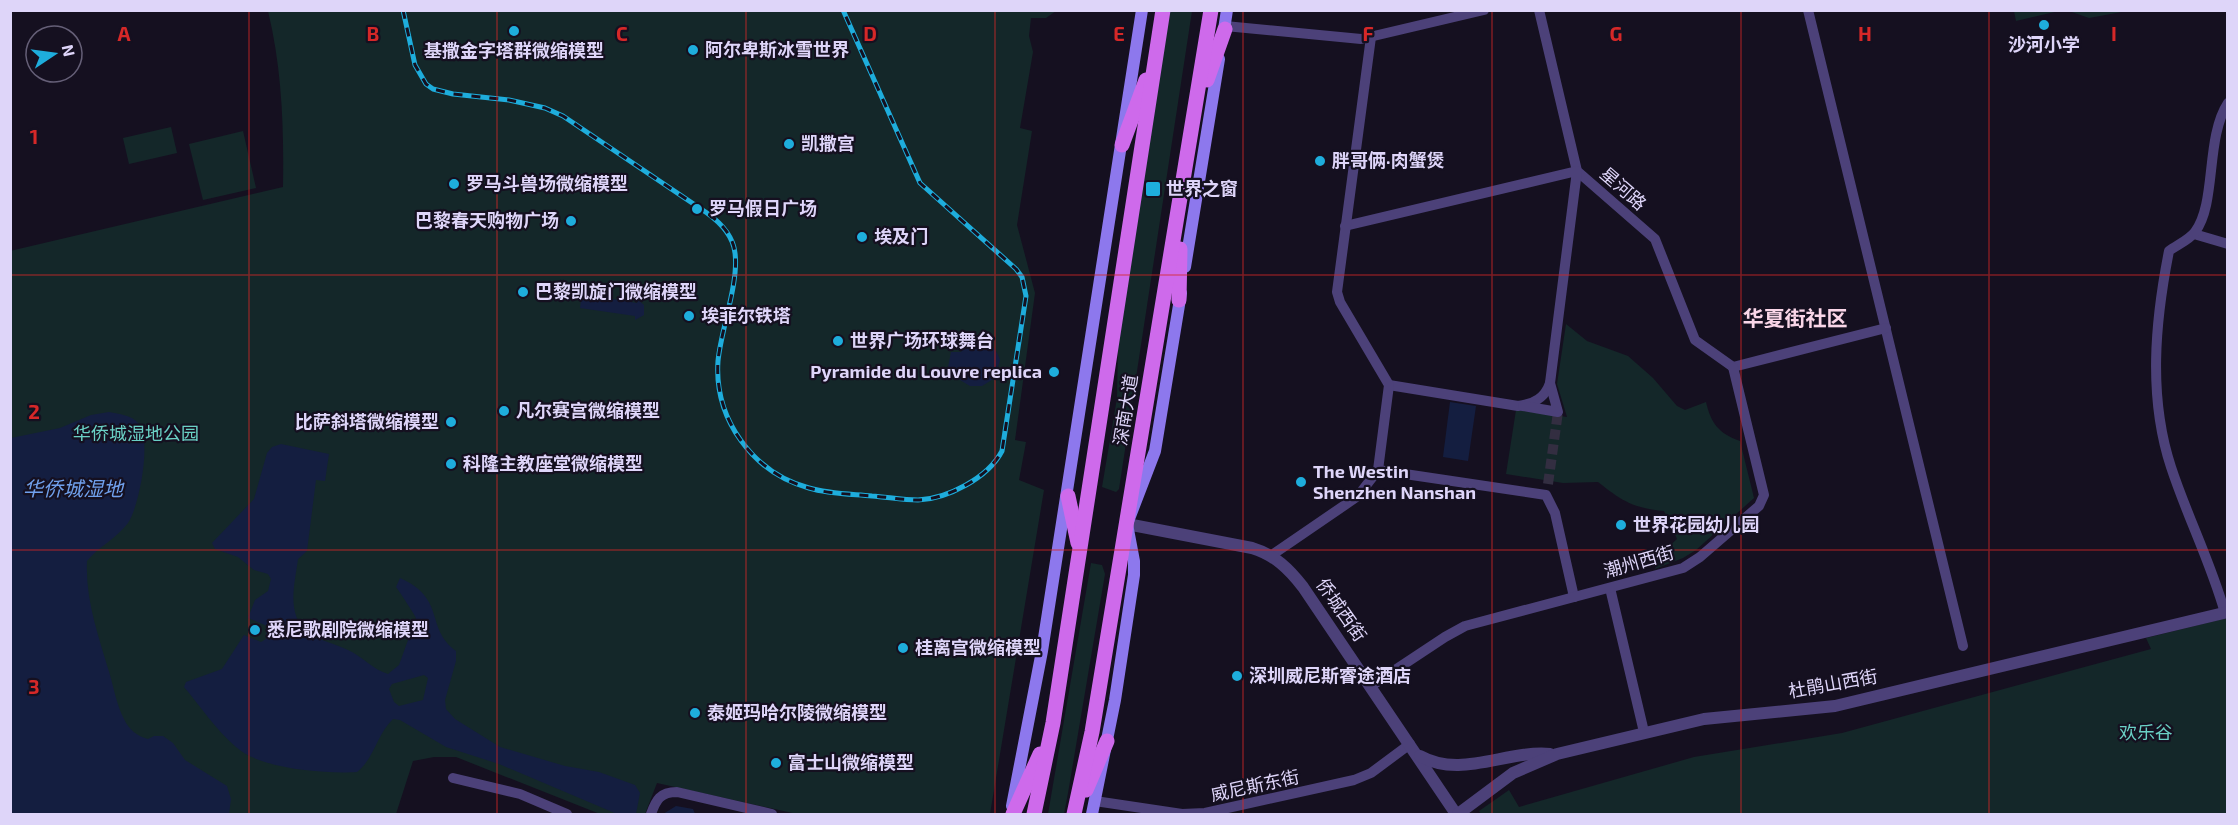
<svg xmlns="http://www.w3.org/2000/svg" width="2238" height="825" viewBox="0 0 2238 825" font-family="'Exo 2','Noto Sans SC',sans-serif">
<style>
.green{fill:#142729}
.water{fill:#141e40;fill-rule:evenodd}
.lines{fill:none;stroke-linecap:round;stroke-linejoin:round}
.minor-tunnel{stroke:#332e41;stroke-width:10;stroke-dasharray:10 5;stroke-linecap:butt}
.minor{stroke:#4c4179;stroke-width:10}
.tertiary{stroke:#4c4179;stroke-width:12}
.secondary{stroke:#8d78ed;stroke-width:12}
.primary{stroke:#ce6aeb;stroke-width:15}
.rail-casing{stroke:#1eaddc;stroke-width:5}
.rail{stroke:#151020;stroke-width:3;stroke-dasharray:9;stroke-linecap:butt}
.grid{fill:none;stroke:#d62828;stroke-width:1.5;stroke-opacity:0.55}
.poi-dot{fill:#1eaddc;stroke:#151020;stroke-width:2}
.labels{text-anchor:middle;stroke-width:4.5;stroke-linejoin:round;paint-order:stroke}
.poi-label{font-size:18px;font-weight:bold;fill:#ded5f9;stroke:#151020;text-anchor:start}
.street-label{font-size:18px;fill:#ded5f9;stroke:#151020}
.park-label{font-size:18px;fill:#6ad0c5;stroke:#151020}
.water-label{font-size:20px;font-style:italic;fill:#70a0ec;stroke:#151020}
.quarter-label{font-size:21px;font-weight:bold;fill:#fad6e8;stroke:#151020}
.grid-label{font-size:20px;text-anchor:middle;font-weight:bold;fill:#d62828;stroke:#151020;stroke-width:4.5;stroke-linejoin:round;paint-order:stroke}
</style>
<rect width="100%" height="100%" fill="#151020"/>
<g class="green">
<path d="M268,11H1056L1046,18H1031L1029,36L1033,52L1020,128L1032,131L1017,225L1035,293L1015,440L1026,442L1019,480L1044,490L990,814H797L657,783L645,814H600L456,757H434L413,761L396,814H11L10,251L283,187C284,127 282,69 268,11Z"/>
<path d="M1168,11H1192L1119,489L1116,492L1102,487L1117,398L1118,346Z"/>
<path d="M2059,11L2016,21L2014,11V10Z"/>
<path d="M2069,11H2127L2089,18Z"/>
<path d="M171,127L177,153L129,164L123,138Z"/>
<path d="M243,131L256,188L203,200L189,144Z"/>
<path d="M1566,324L1587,341L1628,356L1653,378L1677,406L1685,410L1706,402C1711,423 1718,433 1740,441L1754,498L1696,550L1683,558L1655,569L1662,553L1677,539L1664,511C1633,508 1622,501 1598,482L1563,483L1506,474L1516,410L1567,417L1557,384Z"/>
<path d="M1091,563L1102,565L1105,574L1068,793L1064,814H1048Z"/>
<path d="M2227,618V814H1481L1479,811L1509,790L1519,807L1694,757L1842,733L2151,649L2146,638Z"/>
</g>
<g class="water">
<path d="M582,294L637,303L638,300L644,305V315L635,320V316L580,308Z"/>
<path d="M971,340C986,339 996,346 1000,360L995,378L982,386H970L960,380L959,371L948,367L951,352H961L966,342Z"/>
<path d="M1450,402L1476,406L1468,461L1443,457Z"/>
<path d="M109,412C119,414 132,415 139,424C152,440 139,507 128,523C117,538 98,547 87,561C85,600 99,638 110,675C114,689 117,706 124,719C129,730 137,736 148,739L154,736H163L173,743L185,760L227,786L231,799L229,814H11V438L60,428L91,415Z"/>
<path d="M281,444L329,454L325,481L316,480L307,551L298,559C295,583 285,616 309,633C320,641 336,644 348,650C363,657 372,669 388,674L399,665L416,618C415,615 399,591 396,587L400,578C447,599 424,627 456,651V661L445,700L446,709L455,719L500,747L565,766L599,772L635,785L640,793L636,814H617L499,764L446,747L400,720L393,719C377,734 374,759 357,772C325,774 260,769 236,747C216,730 201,707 184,687L186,682L222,669L244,635L261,642L266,639L267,626L248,618L255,600L268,591L271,579L268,574L254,570L238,557L215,549L212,543L254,499L267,453L272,447ZM424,675L428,678L423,700L399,706L394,702L389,689L392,684Z"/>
<path d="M676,806L693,809L695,814H663Z"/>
</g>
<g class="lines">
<path class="minor-tunnel" d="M1548,484L1558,412"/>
<g class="minor">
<path d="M1539,10L1577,171L1655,239L1695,340L1733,367"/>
<path d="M1808,10L1963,646"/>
<path d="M1225,26L1361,39L1484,10"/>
<path d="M1345,226L1577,171L1550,383C1545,398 1534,404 1518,406L1389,385"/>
<path d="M2194,234L2228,244"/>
<path d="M1733,367L1886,328"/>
<path d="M1523,406L1558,412L1550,383"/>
<path d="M1378,470L1546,495L1555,513L1574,597"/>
<path d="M1272,555L1358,496L1378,470L1389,385L1340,302L1337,292L1371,37"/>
<path d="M1610,588L1644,732"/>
<path d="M2225,613C2211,563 2187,516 2171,467C2148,397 2155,322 2169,251C2177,245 2189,240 2195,232C2217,203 2205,138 2228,103"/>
<path d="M1371,686L1445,637L1465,626L1683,568L1700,557L1759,506L1764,495L1733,367"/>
<path d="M453,778L520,794L567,814"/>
<path d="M1095,801L1182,814L1205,813L1354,780L1371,773L1410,744"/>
<path d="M651,814C656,800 660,792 677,792L772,814"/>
</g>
<g class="tertiary">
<path d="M1127,524L1252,548C1275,555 1289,569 1303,587L1456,814"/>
<path d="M1420,756C1461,779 1506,750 1550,754"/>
<path d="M1458,814L1513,773L1557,754L1704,719L1835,706L2228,612"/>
</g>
<g class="secondary">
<path d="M1223,36L1227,10"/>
<path d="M1185,267L1219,59"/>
<path d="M1012,806L1042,651L1142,10"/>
<path d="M1092,814L1115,700L1134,575V561L1127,524L1155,451L1181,293"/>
</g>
<g class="primary">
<path d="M1207,80L1225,29"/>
<path d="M1122,145L1146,80"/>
<path d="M1179,300L1180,249"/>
<path d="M1068,496L1078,543"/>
<path d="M1086,790L1107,741"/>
<path d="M1013,814L1040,754"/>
<path d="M1034,814L1053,723L1163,10"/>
<path d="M1074,814L1092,732L1211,10"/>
</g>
<g class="rail-casing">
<path id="rail" d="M403,10L415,65L426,84L433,89L453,94L509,100L545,108L563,116L707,213C721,223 733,235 735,253C739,283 721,329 718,361C714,419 753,473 809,488C829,494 851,494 872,496C887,497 903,500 918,500C947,499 988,478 1002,451L1026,296L1022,277L1016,269L920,183L843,10"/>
</g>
<use href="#rail" class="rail"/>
</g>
<path class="grid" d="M249,10V814M497,10V814M746,10V814M995,10V814M1243,10V814M1492,10V814M1741,10V814M1989,10V814M10,275H2228M10,550H2228"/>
<g class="poi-dot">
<circle cx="2044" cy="25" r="6"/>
<circle cx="514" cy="31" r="6"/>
<circle cx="693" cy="50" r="6"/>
<circle cx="789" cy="144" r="6"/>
<circle cx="1320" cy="161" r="6"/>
<circle cx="454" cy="184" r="6"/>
<rect x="1145" y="181" width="16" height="16" rx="3"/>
<circle cx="697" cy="209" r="6"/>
<circle cx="571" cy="221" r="6"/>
<circle cx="862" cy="237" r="6"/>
<circle cx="523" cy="292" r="6"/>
<circle cx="689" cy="316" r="6"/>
<circle cx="838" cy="341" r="6"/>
<circle cx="1054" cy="372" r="6"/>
<circle cx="504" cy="411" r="6"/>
<circle cx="451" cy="422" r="6"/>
<circle cx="451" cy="464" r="6"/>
<circle cx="1301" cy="482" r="6"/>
<circle cx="1621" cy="525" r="6"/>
<circle cx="255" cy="630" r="6"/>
<circle cx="903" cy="648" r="6"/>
<circle cx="1237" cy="676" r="6"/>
<circle cx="695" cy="713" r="6"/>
<circle cx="776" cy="763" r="6"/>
</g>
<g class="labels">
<g class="poi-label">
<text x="2044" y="51" text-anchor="middle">沙河小学</text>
<text x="705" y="56">阿尔卑斯冰雪世界</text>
<text x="514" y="57" text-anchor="middle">基撒金字塔群微缩模型</text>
<text x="801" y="150">凯撒宫</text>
<text x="1332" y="167">胖哥俩·肉蟹煲</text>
<text x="466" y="190">罗马斗兽场微缩模型</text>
<text x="1166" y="195">世界之窗</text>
<text x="709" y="215">罗马假日广场</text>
<text x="559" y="227" text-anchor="end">巴黎春天购物广场</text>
<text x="874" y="243">埃及门</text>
<text x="535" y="298">巴黎凯旋门微缩模型</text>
<text x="701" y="322">埃菲尔铁塔</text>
<text x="850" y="347">世界广场环球舞台</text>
<text x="1042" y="378" text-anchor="end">Pyramide du Louvre replica</text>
<text x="516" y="417">凡尔赛宫微缩模型</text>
<text x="439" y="428" text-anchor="end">比萨斜塔微缩模型</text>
<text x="463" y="470">科隆主教座堂微缩模型</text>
<text x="1313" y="478">The Westin<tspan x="1313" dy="21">Shenzhen Nanshan</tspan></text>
<text x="1633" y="531">世界花园幼儿园</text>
<text x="267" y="636">悉尼歌剧院微缩模型</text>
<text x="915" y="654">桂离宫微缩模型</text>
<text x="1249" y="682">深圳威尼斯睿途酒店</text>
<text x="707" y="719">泰姬玛哈尔陵微缩模型</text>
<text x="788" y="769">富士山微缩模型</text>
</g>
<g class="street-label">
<text transform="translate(1623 189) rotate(41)" y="6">星河路</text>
<text transform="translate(1126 410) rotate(-81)" y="6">深南大道</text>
<text transform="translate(1639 562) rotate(-16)" y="6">潮州西街</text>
<text transform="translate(1341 610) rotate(55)" y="6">侨城西街</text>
<text transform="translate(1833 684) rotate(-10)" y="6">杜鹃山西街</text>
<text transform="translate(1255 786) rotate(-12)" y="6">威尼斯东街</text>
</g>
<g class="park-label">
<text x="136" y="440">华侨城湿地公园</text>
<text x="2146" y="739">欢乐谷</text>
</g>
<g class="water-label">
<text x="73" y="496">华侨城湿地</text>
</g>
<g class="quarter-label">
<text x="1795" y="326">华夏街社区</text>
</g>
</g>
<g class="grid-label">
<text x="124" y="41">A</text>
<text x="373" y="41">B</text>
<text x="622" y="41">C</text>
<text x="870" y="41">D</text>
<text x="1119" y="41">E</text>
<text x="1368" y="41">F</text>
<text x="1616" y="41">G</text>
<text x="1865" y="41">H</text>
<text x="2114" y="41">I</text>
<text x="34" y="144">1</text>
<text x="34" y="419">2</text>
<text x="34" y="694">3</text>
</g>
<rect width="2238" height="825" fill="none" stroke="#ded5f9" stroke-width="24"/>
<g transform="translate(54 54) rotate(77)"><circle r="28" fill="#151020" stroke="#655f77" stroke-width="1.5"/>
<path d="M0-4.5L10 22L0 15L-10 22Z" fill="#1eaddc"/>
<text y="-9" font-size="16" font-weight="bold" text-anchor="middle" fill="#ded5f9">N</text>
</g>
</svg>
